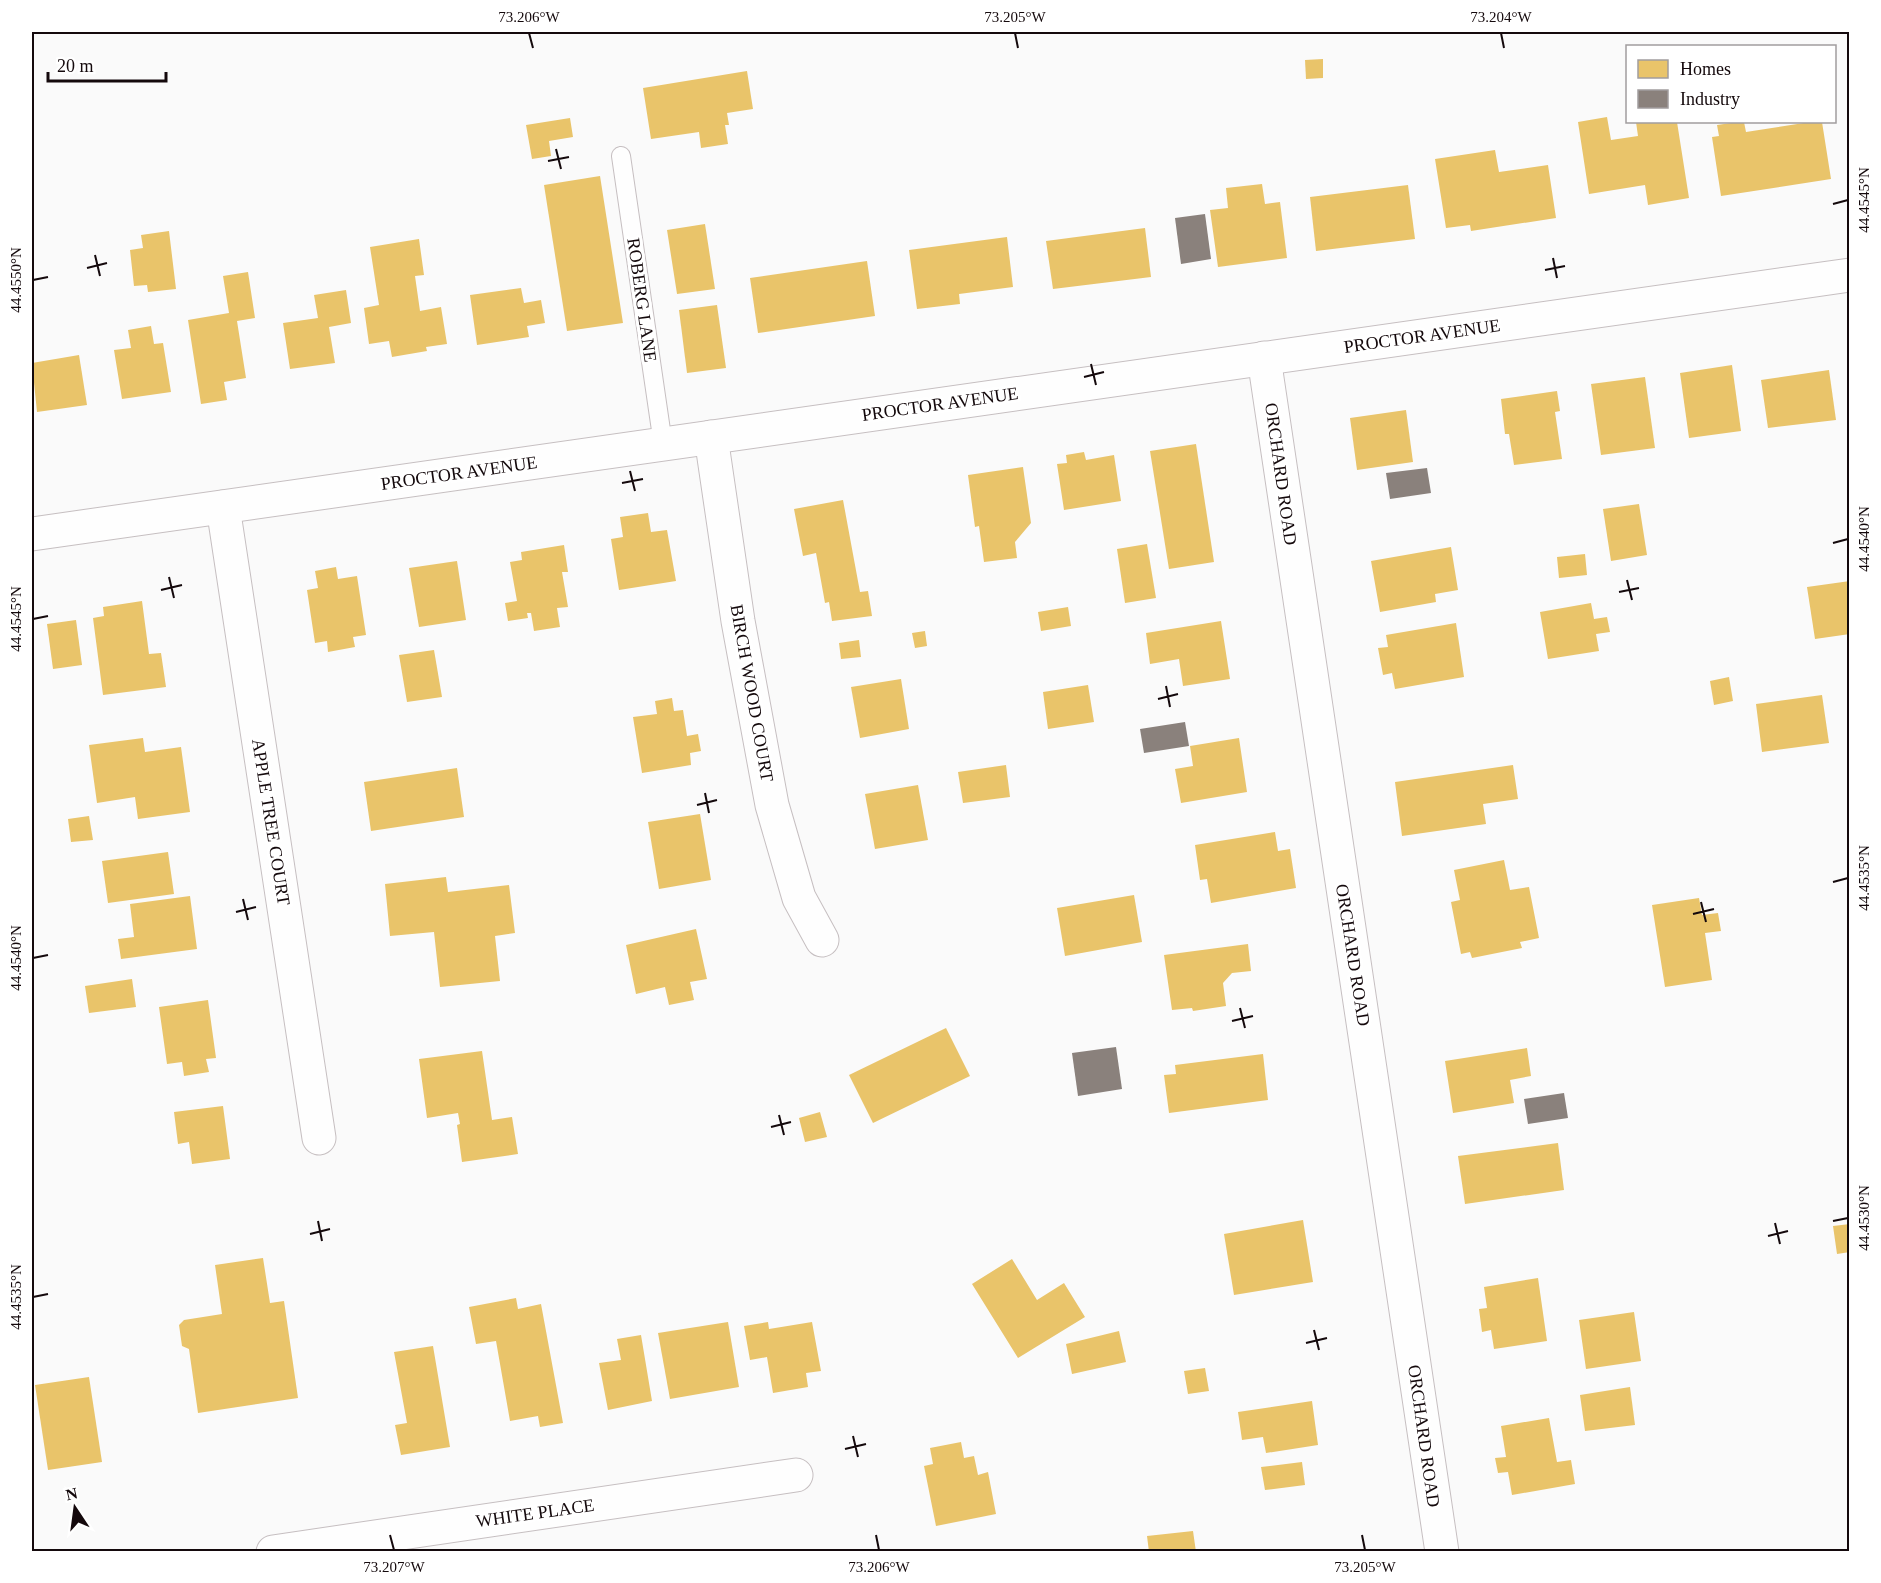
<svg xmlns="http://www.w3.org/2000/svg" width="1881" height="1583" viewBox="0 0 1881 1583" font-family="'Times New Roman',serif">
<style>
.homes{fill:#e9c46a}
.industry{fill:#8a817c}
.lines{fill:none;stroke-linecap:round;stroke-linejoin:round}
.service-casing{stroke:#c6bfc1;stroke-width:20}
.minor-casing{stroke:#c6bfc1;stroke-width:35}
.service{stroke:#fefefe;stroke-width:18}
.minor{stroke:#fefefe;stroke-width:33}
.ticks{fill:none;stroke:#14090c;stroke-width:2}
.labels{text-anchor:middle;stroke-width:6;stroke-linejoin:round;paint-order:stroke}
.street-label{font-size:18px;fill:#14090c;stroke:#fff}
.neatline{fill:none;stroke:#14090c;stroke-width:2}
.ticks-label{font-size:15px;text-anchor:middle;fill:#14090c}
</style>
<rect width="100%" height="100%" fill="#fafafa"/>
<g class="homes">
<path d="M1323,59V78L1306,79L1305,60Z"/>
<path d="M747,71L753,109L727,113L729,125H725L728,144L701,148L699,132L651,139L643,88Z"/>
<path d="M1607,117L1611,140L1638,136L1636,122H1677L1689,198L1648,205L1645,185L1589,194L1578,122Z"/>
<path d="M570,118L573,137L549,141L551,156L532,159L526,125Z"/>
<path d="M1738,122H1744L1746,132L1810,122H1822L1831,179L1721,196L1712,137L1719,136L1717,125Z"/>
<path d="M1495,150L1499,172L1548,165L1556,218L1471,231L1470,225L1446,228L1435,159Z"/>
<path d="M600,176L623,323L567,331L544,185Z"/>
<path d="M1262,184L1265,204L1280,202L1287,258L1218,267L1210,210L1228,208L1226,188Z"/>
<path d="M1408,185L1415,239L1316,251L1310,197Z"/>
<path d="M705,224L715,289L677,294L667,230Z"/>
<path d="M1145,228L1151,277L1053,289L1046,241Z"/>
<path d="M169,231L176,289L148,292L147,285L134,286L130,250L143,248L141,235Z"/>
<path d="M1007,237L1013,287L959,294L960,304L917,309L909,250Z"/>
<path d="M419,239L424,275L415,276L420,311L441,307L447,344L426,347L427,351L392,357L389,341L369,344L364,308L379,305L370,247Z"/>
<path d="M867,261L875,316L758,333L750,278Z"/>
<path d="M248,272L255,318L237,321L246,378L224,382L227,400L201,404L188,320L229,313L223,276Z"/>
<path d="M521,288L524,303L541,300L545,323L527,326L529,337L477,345L470,295Z"/>
<path d="M346,290L351,323L329,327L335,363L290,369L283,323L318,318L314,295Z"/>
<path d="M717,305L726,368L687,373L679,310Z"/>
<path d="M151,326L154,344L163,343L171,392L122,399L114,350L131,348L128,330Z"/>
<path d="M79,355L87,405L37,412L32,363Z"/>
<path d="M1732,365L1741,431L1689,438L1680,373Z"/>
<path d="M1829,370L1836,420L1768,428L1761,380Z"/>
<path d="M1645,377L1655,448L1601,455L1591,384Z"/>
<path d="M1557,391L1560,411L1555,412L1562,459L1514,465L1509,434H1505L1501,399Z"/>
<path d="M1406,410L1413,462L1357,470L1350,418Z"/>
<path d="M1196,444L1214,562L1169,569L1150,451Z"/>
<path d="M1084,452L1086,460L1114,455L1121,501L1064,510L1057,464L1067,463L1066,455Z"/>
<path d="M1023,467L1031,523L1015,542L1017,558L984,562L979,526L975,527L968,475Z"/>
<path d="M843,500L860,592L868,591L872,616L832,621L829,602L825,603L816,553L803,556L794,509Z"/>
<path d="M1639,504L1647,555L1611,561L1603,509Z"/>
<path d="M648,513L651,532L667,530L676,581L619,590L611,539L623,537L620,517Z"/>
<path d="M1147,544L1156,598L1125,603L1117,549Z"/>
<path d="M564,545L568,572H562L568,607L557,608L560,627L534,631L531,613H527L528,618L508,621L505,603L517,601L510,562L522,560L521,552Z"/>
<path d="M1451,547L1458,590L1435,594L1436,602L1380,612L1371,561Z"/>
<path d="M1585,554L1587,575L1559,578L1557,557Z"/>
<path d="M457,561L466,620L419,627L409,568Z"/>
<path d="M336,567L338,579L357,576L366,635L353,637L355,647L328,652L327,641L315,643L307,590L318,588L315,571Z"/>
<path d="M1850,581V634L1815,639L1807,587Z"/>
<path d="M142,601L149,654L161,653L166,687L103,695L93,618L104,616L103,607Z"/>
<path d="M1591,603L1594,619L1607,617L1610,632L1596,634L1599,651L1548,659L1540,612Z"/>
<path d="M1068,607L1071,626L1041,631L1038,612Z"/>
<path d="M76,620L82,665L53,669L47,624Z"/>
<path d="M1221,621L1230,679L1183,686L1179,659L1150,664L1146,633Z"/>
<path d="M1456,623L1464,677L1395,689L1392,673L1383,675L1378,648L1388,647L1386,635Z"/>
<path d="M925,631L927,646L915,648L912,633Z"/>
<path d="M859,640L861,657L841,659L839,643Z"/>
<path d="M434,650L442,697L407,702L399,655Z"/>
<path d="M1729,677L1733,701L1714,705L1710,681Z"/>
<path d="M901,679L909,729L860,738L851,687Z"/>
<path d="M1088,685L1094,722L1048,729L1043,692Z"/>
<path d="M1822,695L1829,743L1762,752L1756,704Z"/>
<path d="M672,698L674,711L683,710L687,736L698,734L701,751L690,753L691,765L642,773L633,717L657,714L655,701Z"/>
<path d="M143,738L145,752L181,747L190,812L138,819L135,797L97,803L89,745Z"/>
<path d="M1239,738L1247,792L1181,803L1175,769L1193,766L1190,746Z"/>
<path d="M1006,765L1010,797L963,803L958,772Z"/>
<path d="M1513,765L1518,799L1483,804L1486,824L1402,836L1395,782Z"/>
<path d="M457,768L464,817L371,831L364,782Z"/>
<path d="M918,785L928,840L875,849L865,794Z"/>
<path d="M700,814L711,880L659,889L648,822Z"/>
<path d="M89,816L93,840L71,842L68,819Z"/>
<path d="M1275,832L1278,851L1290,849L1296,888L1211,903L1207,879L1200,880L1195,845Z"/>
<path d="M168,852L174,894L108,903L102,861Z"/>
<path d="M1504,860L1510,890L1529,887L1539,938L1520,942L1522,948L1472,958L1470,952L1461,954L1451,902L1460,900L1454,870Z"/>
<path d="M446,877L448,892L509,885L515,933L495,936L500,981L440,987L434,932L390,936L385,884Z"/>
<path d="M1134,895L1142,942L1065,956L1057,908Z"/>
<path d="M190,896L197,949L121,959L118,939L134,937L130,904Z"/>
<path d="M1699,898L1702,915L1718,913L1721,931L1705,933L1712,980L1665,987L1652,905Z"/>
<path d="M696,929L707,979L690,982L694,1000L669,1005L665,987L636,994L626,945Z"/>
<path d="M1248,944L1251,971L1232,973L1223,983L1226,1006L1193,1011L1192,1008L1172,1010L1164,955Z"/>
<path d="M132,979L136,1007L89,1013L85,986Z"/>
<path d="M208,1000L216,1058L206,1059L209,1072L184,1076L182,1062L167,1064L159,1007Z"/>
<path d="M946,1028L970,1076L873,1123L849,1075Z"/>
<path d="M1527,1048L1531,1076L1510,1080L1514,1103L1453,1113L1445,1061Z"/>
<path d="M482,1051L492,1120L512,1117L518,1154L462,1162L457,1125L460,1124L458,1113L427,1118L419,1059Z"/>
<path d="M1263,1054L1268,1100L1169,1113L1164,1075L1176,1074L1175,1065Z"/>
<path d="M223,1106L230,1159L192,1164L189,1142L178,1144L174,1112Z"/>
<path d="M820,1112L827,1137L805,1142L799,1118Z"/>
<path d="M1558,1143L1564,1190L1465,1204L1458,1156Z"/>
<path d="M1303,1220L1313,1282L1234,1295L1224,1234Z"/>
<path d="M1850,1224V1252L1837,1254L1833,1226Z"/>
<path d="M263,1258L270,1303L284,1301L298,1398L198,1413L189,1349L182,1346L179,1325L184,1320L222,1314L215,1265Z"/>
<path d="M1012,1259L1037,1300L1064,1283L1085,1317L1018,1358L972,1284Z"/>
<path d="M1538,1278L1547,1341L1494,1349L1491,1330L1482,1332L1479,1309L1487,1308L1484,1287Z"/>
<path d="M516,1298L518,1309L541,1304L563,1423L540,1427L538,1416L510,1421L496,1341L476,1344L469,1307Z"/>
<path d="M1634,1312L1641,1361L1586,1369L1579,1320Z"/>
<path d="M728,1322L739,1387L670,1399L658,1333Z"/>
<path d="M768,1322L769,1329L812,1322L821,1371L806,1373L808,1387L773,1393L767,1357L750,1360L744,1326Z"/>
<path d="M1119,1331L1126,1362L1072,1374L1066,1344Z"/>
<path d="M641,1335L652,1401L608,1410L599,1363L621,1360L617,1339Z"/>
<path d="M433,1346L450,1447L401,1455L395,1425L407,1423L394,1352Z"/>
<path d="M1205,1368L1209,1391L1188,1394L1184,1371Z"/>
<path d="M89,1377L102,1462L48,1470L35,1385Z"/>
<path d="M1630,1387L1635,1425L1585,1431L1580,1395Z"/>
<path d="M1312,1401L1318,1445L1266,1453L1263,1437L1242,1440L1238,1412Z"/>
<path d="M1549,1418L1557,1462L1571,1460L1575,1484L1512,1495L1508,1472L1498,1473L1495,1458L1506,1457L1501,1426Z"/>
<path d="M961,1442L964,1458L974,1456L978,1475L988,1472L996,1514L936,1526L924,1466L933,1464L930,1448Z"/>
<path d="M1302,1462L1305,1485L1265,1490L1261,1467Z"/>
<path d="M1193,1531L1196,1552H1149L1147,1536Z"/>
</g>
<g class="industry">
<path d="M1205,214L1211,259L1181,264L1175,218Z"/>
<path d="M1427,468L1431,493L1390,499L1386,473Z"/>
<path d="M1185,722L1189,746L1144,753L1140,729Z"/>
<path d="M1116,1047L1122,1089L1078,1096L1072,1053Z"/>
<path d="M1564,1093L1568,1118L1528,1124L1524,1099Z"/>
</g>
<g class="lines">
<g class="service-casing">
<path id="service" d="M621,156L663,444"/>
</g>
<g class="minor-casing">
<g id="minor">
<path d="M1264,358L1442,1552"/>
<path d="M711,437L738,621L772,805L799,898L822,940"/>
<path d="M223,507L319,1138"/>
<path d="M32,534L1850,275"/>
<path d="M273,1552L796,1475"/>
</g>
</g>
<use href="#service" class="service"/>
<use href="#minor" class="minor"/>
</g>
<path class="ticks" d="M529,33L533,48M1015,33L1018,48M1501,33L1504,48M556,149L561,169M548,161L569,157M1833,204L1848,200M95,255L100,276M1553,258L1557,278M87,268L107,263M1545,270L1565,266M33,280L48,277M1091,364L1096,385M1084,377L1104,372M630,471L635,491M622,483L643,479M1833,543L1848,539M169,577L174,598M1627,580L1632,600M161,590L182,585M1619,592L1639,588M33,619L48,616M1166,686L1170,707M1158,699L1178,694M705,793L709,813M697,805L717,800M1833,882L1848,878M243,899L248,920M1701,902L1706,922M236,912L256,907M1693,914L1714,909M33,958L48,955M1240,1008L1245,1028M1232,1021L1253,1016M779,1115L784,1135M771,1127L791,1122M318,1221L322,1241M1833,1221L1848,1218M1775,1223L1780,1244M310,1234L330,1229M1768,1236L1788,1231M33,1297L48,1294M1314,1330L1319,1350M1306,1343L1327,1338M853,1436L858,1457M845,1449L866,1444M390,1535L394,1550M876,1535L879,1550M1362,1535L1365,1550"/>
<g class="labels">
<g class="street-label">
<text transform="translate(642 300) rotate(82)" y="6">ROBERG LANE</text>
<text transform="translate(1422 336) rotate(-8)" y="6">PROCTOR AVENUE</text>
<text transform="translate(940 404) rotate(-8)" y="6">PROCTOR AVENUE</text>
<text transform="translate(459 473) rotate(-8)" y="6">PROCTOR AVENUE</text>
<text transform="translate(1281 474) rotate(82)" y="6">ORCHARD ROAD</text>
<text transform="translate(752 693) rotate(80)" y="6">BIRCH WOOD COURT</text>
<text transform="translate(271 822) rotate(81)" y="6">APPLE TREE COURT</text>
<text transform="translate(1353 955) rotate(81)" y="6">ORCHARD ROAD</text>
<text transform="translate(1424 1436) rotate(82)" y="6">ORCHARD ROAD</text>
<text transform="translate(535 1513) rotate(-8)" y="6">WHITE PLACE</text>
</g>
</g>
<rect width="1881" height="1583" fill="none" stroke="#ffffff" stroke-width="66"/>
<rect x="1626" y="45" width="210" height="78" fill="#ffffff" stroke="#a19d9e" stroke-width="1.5"/>
<rect x="1638" y="60" width="30" height="18" fill="#e9c46a" stroke="#a19d9e" stroke-width="1.5"/>
<text x="1680" y="75" font-size="18" fill="#14090c">Homes</text>
<rect x="1638" y="90" width="30" height="18" fill="#8a817c" stroke="#a19d9e" stroke-width="1.5"/>
<text x="1680" y="105" font-size="18" fill="#14090c">Industry</text>
<g transform="translate(75 1508) rotate(347)" stroke="#ffffff" stroke-width="4.5" paint-order="stroke">
<path d="M0-4.5L10 22L0 15L-10 22Z" fill="#14090c"/>
<text y="-9" font-size="16" font-weight="bold" text-anchor="middle" fill="#14090c">N</text>
</g>
<path d="M48 72v9h118v-9" fill="none" stroke="#14090c" stroke-width="3"/>
<text x="57" y="72" font-size="18" fill="#14090c" stroke="#ffffff" stroke-width="4.5" paint-order="stroke">20 m</text>
<rect x="33" y="33" width="1815" height="1517" class="neatline"/>
<g class="ticks-label">
<text x="529" y="22">73.206°W</text>
<text x="1015" y="22">73.205°W</text>
<text x="1501" y="22">73.204°W</text>
<text transform="translate(1864 200) rotate(-90)" y="5">44.4545°N</text>
<text transform="translate(16 280) rotate(-90)" y="5">44.4550°N</text>
<text transform="translate(1864 539) rotate(-90)" y="5">44.4540°N</text>
<text transform="translate(16 619) rotate(-90)" y="5">44.4545°N</text>
<text transform="translate(1864 878) rotate(-90)" y="5">44.4535°N</text>
<text transform="translate(16 958) rotate(-90)" y="5">44.4540°N</text>
<text transform="translate(1864 1218) rotate(-90)" y="5">44.4530°N</text>
<text transform="translate(16 1297) rotate(-90)" y="5">44.4535°N</text>
<text x="394" y="1572">73.207°W</text>
<text x="879" y="1572">73.206°W</text>
<text x="1365" y="1572">73.205°W</text>
</g>
</svg>
